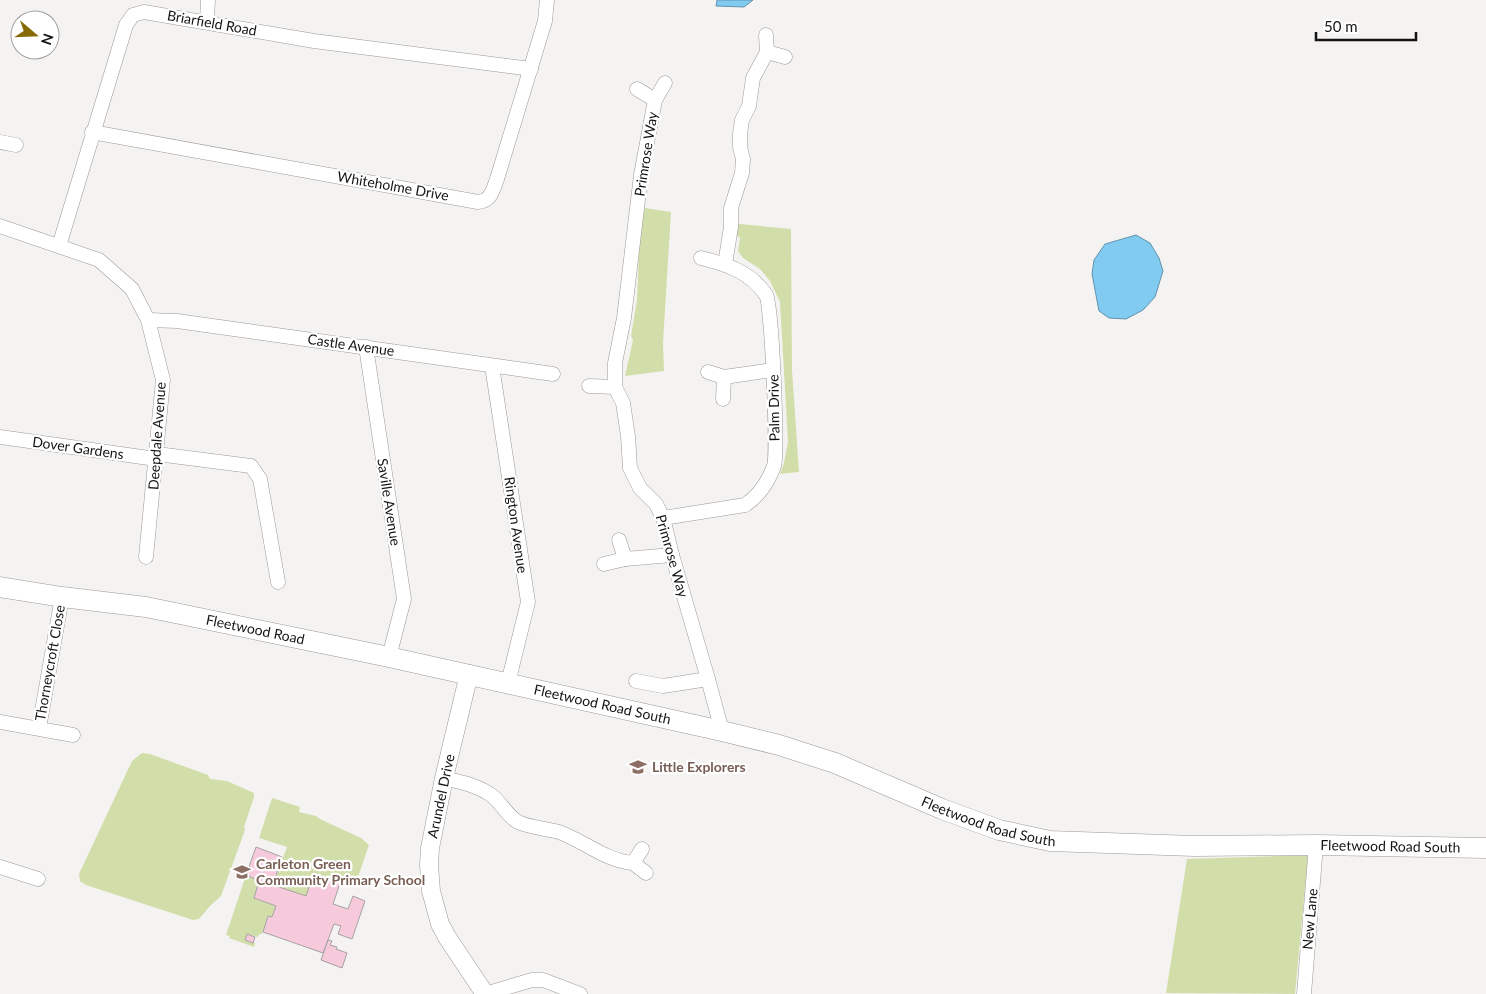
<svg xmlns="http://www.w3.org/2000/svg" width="1486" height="994" viewBox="0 0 1486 994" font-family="Lato,sans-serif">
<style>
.green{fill:#d2deaa}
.water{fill:#81caf0;stroke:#6193ae}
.building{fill:#f6cadb;stroke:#a5a2a3}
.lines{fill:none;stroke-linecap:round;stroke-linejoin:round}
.minor-casing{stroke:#9a9996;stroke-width:15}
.tertiary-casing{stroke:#9a9996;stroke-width:19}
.secondary-casing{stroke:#9a9996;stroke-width:21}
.minor{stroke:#fff;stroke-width:14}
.tertiary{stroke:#fff;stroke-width:18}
.secondary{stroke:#fff;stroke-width:20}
.labels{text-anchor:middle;stroke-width:4.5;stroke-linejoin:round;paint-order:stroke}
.street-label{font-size:14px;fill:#151414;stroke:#fff}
.education-label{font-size:14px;font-weight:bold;fill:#785e54;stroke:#fff;text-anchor:start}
</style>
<rect width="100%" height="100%" fill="#f5f3f1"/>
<g class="green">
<path d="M645,208L671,212L663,343L664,371L625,376L633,340L631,336L637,300L640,226Z"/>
<path d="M740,224L791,229L792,370L799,472L780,474L784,463L788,442L780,302L770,281L760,269L743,258L738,251L740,238L736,235L737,226Z"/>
<path d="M142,753L150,754L208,775L210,779L227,781L254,793V797L244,827L245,830L221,896L210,906L199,919L193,920L86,885L80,881L79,874L132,761Z"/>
<path d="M272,798L300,807L299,812L316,816L320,819L361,838L369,845L356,883L350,881L348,885L314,874L306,896L273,885L287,847L259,838Z"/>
<path d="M1308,855L1295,994L1166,993L1187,859Z"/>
<path d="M246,875L259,881L254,898L276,906L272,917H268L262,934H259L258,937L247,934L245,940L255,943L254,947L229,938L230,936L226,935Z"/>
</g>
<g class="water">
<path d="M717,0H753L744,7L716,6Z"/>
<path d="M1136,235L1150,243L1159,258L1163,271L1155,297L1143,310L1126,319L1109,318L1099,311L1092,274L1094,260L1105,244Z"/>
</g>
<g class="building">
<path d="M256,847L282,857L273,885L306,896L314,873L340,883L333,904L348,909L353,896L365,901L352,939L338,934L341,926L334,924L323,953L263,932L268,916L272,917L276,906L254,898L259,881L246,875Z"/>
<path d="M247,934L255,937L253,943L245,940Z"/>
<path d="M328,940L332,941L330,945L337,947L336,949L347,953L342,968L321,960Z"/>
</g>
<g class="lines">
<g class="minor-casing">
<g id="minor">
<path d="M207,21L208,0"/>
<path d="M766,35L767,52"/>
<path d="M637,89L655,100L641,175L624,318L615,363V387L623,403L628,436L630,468L640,488L656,504L663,518L672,555L708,679L722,731"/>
<path d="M655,100L665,83"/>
<path d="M92,132L478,202C491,201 493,190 497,179L545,21L547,0"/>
<path d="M0,142L16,145"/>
<path d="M0,226L99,260L132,289L148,320L163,380L146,557"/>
<path d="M59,246L126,25L133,15L144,12L314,41L531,69"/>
<path d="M725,264L731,227V208L742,173L743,159L740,147V134L742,120L749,106L753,78L767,52L785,57"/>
<path d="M148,320L177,321L553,374"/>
<path d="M366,347L404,599L389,657"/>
<path d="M492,366L528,602L508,683"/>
<path d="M708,372L724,377L773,370"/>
<path d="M589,386L615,387"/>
<path d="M723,399L724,377"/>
<path d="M0,437L156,459"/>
<path d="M157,454L251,466L260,479L278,582"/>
<path d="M663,518L745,505C759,496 768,482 774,466C778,452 772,304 766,295C751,272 726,264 701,258"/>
<path d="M619,540L625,559"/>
<path d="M604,564L625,559L672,555"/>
<path d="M636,681L663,686L708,679"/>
<path d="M0,722L73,735"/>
<path d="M39,728L62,597"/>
<path d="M444,778C460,782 477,785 491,795C501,802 507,816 518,822C531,828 545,828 559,832C584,841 606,861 633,863L642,849"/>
<path d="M633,863L646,873"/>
<path d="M0,867L38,879"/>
<path d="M485,994L532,980H543L580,994"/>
<path d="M1304,994L1316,845"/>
</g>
</g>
<g class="tertiary-casing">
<path id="tertiary" d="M469,674L444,778L430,848L429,865L431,891L440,924L447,937L485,994"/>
</g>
<g class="secondary-casing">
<g id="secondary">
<path id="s1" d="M0,587L62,597L146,607L389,657L722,731L779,745L835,763L942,809L999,830L1050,841L1194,846L1316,845L1486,848"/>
</g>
</g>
<use href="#minor" class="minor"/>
<use href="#tertiary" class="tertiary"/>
<use href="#secondary" class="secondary"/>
</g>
<defs>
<g id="school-bare" transform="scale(1.35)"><path d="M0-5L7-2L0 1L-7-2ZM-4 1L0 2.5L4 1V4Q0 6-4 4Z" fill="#8d6e63" stroke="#fff" stroke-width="2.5" paint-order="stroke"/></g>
</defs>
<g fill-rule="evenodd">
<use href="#school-bare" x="638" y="767"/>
<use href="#school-bare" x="242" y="872"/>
</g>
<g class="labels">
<g class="street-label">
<text transform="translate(212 23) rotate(10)" y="5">Briarfield Road</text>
<text transform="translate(646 154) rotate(-81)" y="5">Primrose Way</text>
<text transform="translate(393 186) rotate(10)" y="5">Whiteholme Drive</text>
<text transform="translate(351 345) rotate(8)" y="5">Castle Avenue</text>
<text transform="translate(774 408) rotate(-91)" y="5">Palm Drive</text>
<text transform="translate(157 436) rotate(-86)" y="5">Deepdale Avenue</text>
<text transform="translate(78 448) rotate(8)" y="5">Dover Gardens</text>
<text transform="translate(389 502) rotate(81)" y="5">Saville Avenue</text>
<text transform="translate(516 525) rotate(82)" y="5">Rington Avenue</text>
<text transform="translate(672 556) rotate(74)" y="5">Primrose Way</text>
<text dy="5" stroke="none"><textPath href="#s1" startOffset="259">Fleetwood Road</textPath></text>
<text transform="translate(50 663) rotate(-80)" y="5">Thorneycroft Close</text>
<text dy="5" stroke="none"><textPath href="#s1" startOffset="614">Fleetwood Road South</textPath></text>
<text transform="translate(441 796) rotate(-78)" y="5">Arundel Drive</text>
<text dy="5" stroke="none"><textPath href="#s1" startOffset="1019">Fleetwood Road South</textPath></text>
<text dy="5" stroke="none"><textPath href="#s1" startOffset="1424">Fleetwood Road South</textPath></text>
<text transform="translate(1310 919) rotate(-85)" y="5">New Lane</text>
</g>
<g class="education-label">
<text x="652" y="772">Little Explorers</text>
<text x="256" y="869">Carleton Green<tspan x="256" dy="16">Community Primary School</tspan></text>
</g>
</g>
<g transform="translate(35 35) rotate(109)"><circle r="24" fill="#ffffff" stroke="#a1a1a1"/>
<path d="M0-4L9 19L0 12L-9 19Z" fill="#876905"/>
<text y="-8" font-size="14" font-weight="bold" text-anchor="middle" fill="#151414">N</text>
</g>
<path d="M1316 32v8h100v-8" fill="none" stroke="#151414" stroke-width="2.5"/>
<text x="1324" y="32" font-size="15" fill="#151414" stroke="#ffffff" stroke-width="4" paint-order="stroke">50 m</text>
</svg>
